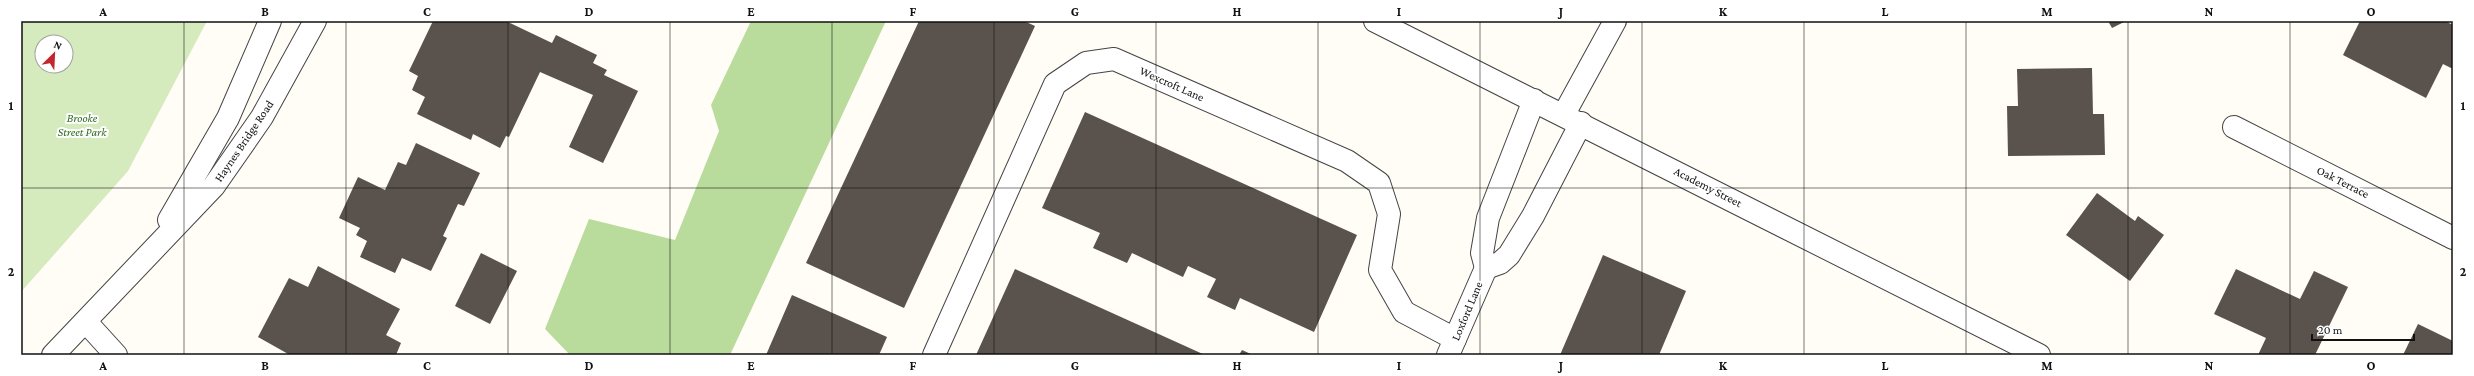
<svg xmlns="http://www.w3.org/2000/svg" width="2474" height="376" viewBox="0 0 2474 376" font-family="'Crimson Pro',serif">
<style>
.green{fill:#d5ebbd;fill-rule:evenodd}
.forest{fill:#b9dc9c}
.building{fill:#5a524d}
.lines{fill:none;stroke-linecap:round;stroke-linejoin:round}
.minor-casing{stroke:#444;stroke-width:24}
.minor{stroke:#fff;stroke-width:22}
.grid{fill:none;stroke:#111;stroke-width:1;stroke-opacity:0.55}
.labels{text-anchor:middle;stroke-width:4;stroke-linejoin:round;paint-order:stroke}
.street-label{font-size:12px;fill:#111;stroke:#fff}
.park-label{font-size:12px;font-style:italic;fill:#2f6b1f;stroke:#fff}
.neatline{fill:none;stroke:#111;stroke-width:1.5}
.grid-label{font-size:13px;text-anchor:middle;font-weight:bold;fill:#111}
</style>
<rect width="100%" height="100%" fill="#fffdf5"/>
<path class="green" d="M21,21H207L128,171L21,292ZM42,42H66V66H42Z"/>
<path class="forest" d="M751,21H886L730,355H570L545,329L589,219L675,240L719,131L711,105Z"/>
<g class="building">
<path d="M433,21H506L552,43L556,35L597,55L593,63L607,70L604,75L638,91L603,163L569,147L593,95L540,72L509,137L506,136L500,148L473,134L471,140L417,114L425,97L412,90L418,76L409,71Z"/>
<path d="M919,21H1024L1035,26L904,308L806,263Z"/>
<path d="M2108,21H2126L2112,28Z"/>
<path d="M2360,21H2445L2453,25V69L2443,64L2426,98L2343,55Z"/>
<path d="M2092,68L2093,114H2104L2105,155L2008,156L2007,106H2018L2017,69Z"/>
<path d="M1085,112L1357,235L1314,332L1240,298L1235,310L1207,297L1216,279L1188,266L1183,277L1132,253L1127,263L1093,248L1100,233L1042,208Z"/>
<path d="M416,143L480,173L464,206L458,204L443,236L447,238L431,271L402,258L395,273L360,257L367,241L356,235L360,228L339,218L358,177L385,190L398,162L406,165Z"/>
<path d="M2097,193L2135,221L2138,216L2164,235L2130,281L2066,235Z"/>
<path d="M481,253L517,271L490,324L455,306Z"/>
<path d="M1603,255L1686,291L1659,355H1560Z"/>
<path d="M318,266L400,309L386,335L401,343L396,355H290L258,337L289,278L308,287Z"/>
<path d="M1015,269L1205,355H976Z"/>
<path d="M2236,269L2300,299L2314,271L2348,287L2315,355H2258L2266,338L2214,314Z"/>
<path d="M792,295L887,337L879,355H766Z"/>
<path d="M2418,324L2453,341V355H2403Z"/>
<path d="M1242,350L1253,355H1239Z"/>
</g>
<g class="lines">
<g class="minor-casing">
<g id="minor">
<path d="M1375,21L2039,355"/>
<path d="M1564,114L1615,21"/>
<path d="M2234,127L2453,238"/>
<path d="M169,220L228,118L270,21"/>
<path d="M1486,268L1482,253L1488,218L1534,100"/>
<path d="M1486,268L1500,263L1509,255L1533,216L1581,123"/>
<path d="M86,322L116,355"/>
<path d="M53,355L214,186L262,117L315,21"/>
<path d="M934,355L1055,84L1086,63L1114,59L1347,161L1379,183L1389,214L1380,270L1404,312L1455,339"/>
<path d="M1448,355L1486,268"/>
</g>
</g>
<use href="#minor" class="minor"/>
</g>
<path class="grid" d="M184,21V355M346,21V355M508,21V355M670,21V355M832,21V355M994,21V355M1156,21V355M1318,21V355M1480,21V355M1642,21V355M1804,21V355M1966,21V355M2128,21V355M2290,21V355M21,188H2453"/>
<g class="labels">
<g class="street-label">
<text transform="translate(1172 84) rotate(24)" y="4">Wexcroft Lane</text>
<text transform="translate(244 141) rotate(-56)" y="4">Haynes Bridge Road</text>
<text transform="translate(2343 182) rotate(27)" y="4">Oak Terrace</text>
<text transform="translate(1708 187) rotate(27)" y="4">Academy Street</text>
<text transform="translate(1467 311) rotate(-67)" y="4">Loxford Lane</text>
</g>
<g class="park-label">
<text x="82" y="122">Brooke<tspan x="82" dy="14">Street Park</tspan></text>
</g>
</g>
<rect width="2474" height="376" fill="none" stroke="#ffffff" stroke-width="44"/>
<g transform="translate(54 54) rotate(24)"><circle r="19" fill="#ffffff" stroke="#a0a0a0"/>
<path d="M0-3L7 15L0 10L-7 15Z" fill="#c4262e"/>
<text y="-6" font-size="11" font-weight="bold" text-anchor="middle" fill="#111111">N</text>
</g>
<path d="M2312 334v6h102v-6" fill="none" stroke="#111111" stroke-width="2"/>
<text x="2318" y="334" font-size="12" fill="#111111" stroke="#ffffff" stroke-width="3" paint-order="stroke">20 m</text>
<rect x="22" y="22" width="2430" height="332" class="neatline"/>
<g class="grid-label">
<text x="103" y="16">A</text>
<text x="265" y="16">B</text>
<text x="427" y="16">C</text>
<text x="589" y="16">D</text>
<text x="751" y="16">E</text>
<text x="913" y="16">F</text>
<text x="1075" y="16">G</text>
<text x="1237" y="16">H</text>
<text x="1399" y="16">I</text>
<text x="1561" y="16">J</text>
<text x="1723" y="16">K</text>
<text x="1885" y="16">L</text>
<text x="2047" y="16">M</text>
<text x="2209" y="16">N</text>
<text x="2371" y="16">O</text>
<text x="11" y="110">1</text>
<text x="2463" y="110">1</text>
<text x="11" y="276">2</text>
<text x="2463" y="276">2</text>
<text x="103" y="370">A</text>
<text x="265" y="370">B</text>
<text x="427" y="370">C</text>
<text x="589" y="370">D</text>
<text x="751" y="370">E</text>
<text x="913" y="370">F</text>
<text x="1075" y="370">G</text>
<text x="1237" y="370">H</text>
<text x="1399" y="370">I</text>
<text x="1561" y="370">J</text>
<text x="1723" y="370">K</text>
<text x="1885" y="370">L</text>
<text x="2047" y="370">M</text>
<text x="2209" y="370">N</text>
<text x="2371" y="370">O</text>
</g>
</svg>
